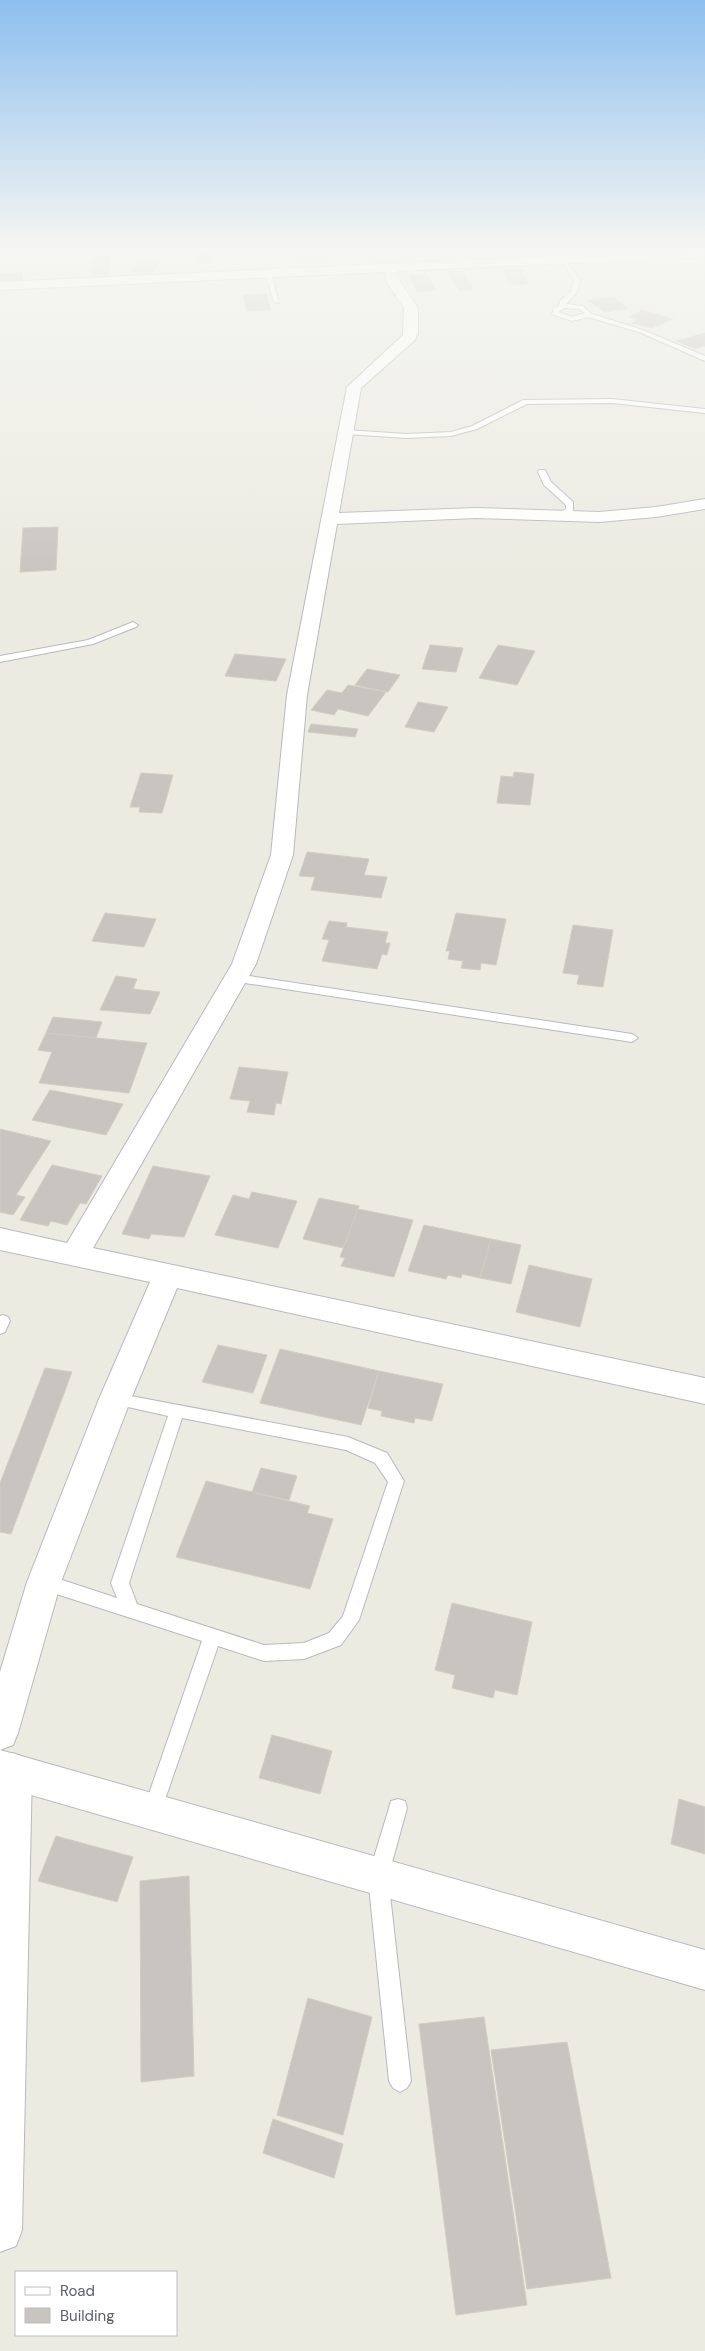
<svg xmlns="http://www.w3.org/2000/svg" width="705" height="2351" viewBox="0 0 705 2351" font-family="'DM Sans',sans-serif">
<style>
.building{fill:#c8c5c0;stroke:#d1cdc1}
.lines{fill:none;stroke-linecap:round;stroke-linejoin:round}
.service-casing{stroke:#b7b9be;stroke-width:2}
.minor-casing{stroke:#b7b9be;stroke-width:2}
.tertiary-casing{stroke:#b7b9be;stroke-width:2}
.service{fill:#fff;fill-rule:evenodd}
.minor{fill:#fff;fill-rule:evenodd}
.tertiary{fill:#fff;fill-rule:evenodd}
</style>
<rect width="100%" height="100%" fill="#ecebe2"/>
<g class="building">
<path d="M300,247H324L325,257H301Z"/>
<path d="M415,247H437L438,252H416Z"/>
<path d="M456,247H477L478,252H457Z"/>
<path d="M502,247H533V251L502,250Z"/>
<path d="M202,249H217L213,261L197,263Z"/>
<path d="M110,256L109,274L91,275L92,257Z"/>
<path d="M139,260L159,261L151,274L131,273Z"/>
<path d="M521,269L528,284L510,285L504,270Z"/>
<path d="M462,271L473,290L459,291L448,272Z"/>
<path d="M23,273L22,281L0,282V274Z"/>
<path d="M426,274L436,290L418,292L408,275Z"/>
<path d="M266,294L271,310L247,311L243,295Z"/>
<path d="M613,297L628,309L604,312L588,300Z"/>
<path d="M642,310L673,319L652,328L632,323L638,319L630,317Z"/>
<path d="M705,333V346L695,349L676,341Z"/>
<path d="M58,527L56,570L20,572L23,528Z"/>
<path d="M430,645L463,648L456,672L422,669Z"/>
<path d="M498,645L535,651L517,685L479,678Z"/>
<path d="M235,654L286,659L276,681L225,676Z"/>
<path d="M367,669L400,675L388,692L355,685Z"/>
<path d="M348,685L386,692L368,716L338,709L334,715L311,710L327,690L342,693Z"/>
<path d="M418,702L448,707L434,732L405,727Z"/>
<path d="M311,724L358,729L355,737L308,732Z"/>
<path d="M514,772L534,774L530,805L497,803L501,776L513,777Z"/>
<path d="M141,773L173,775L162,813L139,812L140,807H130Z"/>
<path d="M307,852L369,859L364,875L387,877L381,898L311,890L315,877L299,876Z"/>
<path d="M105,913L156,919L144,947L92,941Z"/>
<path d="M456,913L506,919L496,965L481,963L480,970L461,968L463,961L448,959L450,951H446Z"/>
<path d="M329,921L347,923L346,927L388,932L385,943H390L387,955L382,954L377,969L322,961L329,940L322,939Z"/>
<path d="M573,925L613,930L603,987L577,984L579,975L563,973Z"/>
<path d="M116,976L137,979L133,989L160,992L150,1014L100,1010Z"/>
<path d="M53,1017L102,1022L96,1038L46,1033Z"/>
<path d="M46,1033L147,1043L129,1093L39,1083L52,1052L38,1050Z"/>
<path d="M239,1067L288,1072L281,1104L276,1103L274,1115L247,1112L250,1101L230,1099Z"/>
<path d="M50,1090L123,1104L106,1135L32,1120Z"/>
<path d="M0,1129L51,1141L16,1195L25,1197L13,1215L0,1212Z"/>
<path d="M52,1165L102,1176L86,1204L80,1203L67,1225L51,1221L48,1226L20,1220Z"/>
<path d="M153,1166L210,1176L184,1237L151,1234L149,1239L122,1234Z"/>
<path d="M252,1192L297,1201L278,1248L215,1235L233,1195L249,1199Z"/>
<path d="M319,1198L359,1206L343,1248L303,1239Z"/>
<path d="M358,1209L413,1220L394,1277L341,1266L345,1258L340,1257Z"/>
<path d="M424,1225L491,1239L480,1278L462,1274L461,1278L448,1275L446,1279L408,1271Z"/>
<path d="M491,1239L521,1245L511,1284L480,1278Z"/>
<path d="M529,1265L592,1279L580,1327L516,1312Z"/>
<path d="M218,1345L267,1355L253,1393L202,1382Z"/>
<path d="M280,1349L379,1371L361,1425L260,1403Z"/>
<path d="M45,1368L72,1372L11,1534L0,1532V1483Z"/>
<path d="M379,1371L443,1384L432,1421L415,1418L414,1423L381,1416L382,1411L368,1408Z"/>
<path d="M261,1468L297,1476L289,1500L252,1492Z"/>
<path d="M206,1481L310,1506L307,1513L333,1519L310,1589L176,1557Z"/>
<path d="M452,1603L532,1622L517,1695L495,1690L493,1698L452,1688L455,1675L435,1670Z"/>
<path d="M272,1735L332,1751L320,1794L259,1778Z"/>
<path d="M679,1799L705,1807V1854L671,1844Z"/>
<path d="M56,1836L133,1857L117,1902L38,1881Z"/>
<path d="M189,1876L194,2076L141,2082L140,1881Z"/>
<path d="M308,1998L372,2017L343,2135L277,2115Z"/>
<path d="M484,2017L527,2305L456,2315L419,2024Z"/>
<path d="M567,2042L611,2278L527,2289L491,2050Z"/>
<path d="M273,2119L343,2144L334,2178L263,2153Z"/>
</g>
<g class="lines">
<g class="service-casing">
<g id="service">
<path d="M563,257L580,280L577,292L566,304L583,306L592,314L643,330L705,356V361L639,332L588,317L572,321L552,314L554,308L559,305L560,301L571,291L574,280L560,259ZM564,308L579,309L585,313L572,317L558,312Z"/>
<path d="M268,271L271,273L279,303L274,302L265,273Z"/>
<path d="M612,399L705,409V413L612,403L527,404L477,429L451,436L406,438L346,434L342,432L346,430L406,434L451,432L472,426L523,400Z"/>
<path d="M539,470H545L551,482L573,502V512L563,518H557V514L566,509V505L544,485L538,472Z"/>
<path d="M133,622L138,625L136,627L93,644L0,662V656L88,640Z"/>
<path d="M236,974L632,1034L638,1038L632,1042L232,981L230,978L232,975Z"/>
<path d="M3,1315L8,1317L10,1321L5,1332L0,1334V1316Z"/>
<path d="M115,1393L348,1437L387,1453L404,1481L359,1620L341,1645L304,1659L264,1661L218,1646L161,1811L159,1818L152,1820L145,1818L143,1811L202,1641L44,1590L38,1587L35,1582L38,1577L44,1574L117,1598L111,1583L168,1416L110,1403L107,1399L110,1395ZM182,1418L346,1450L375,1463L388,1482L343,1616L329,1633L304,1643L264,1645L137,1604L129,1583Z"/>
<path d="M398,1799L405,1801L407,1808L388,1877L411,2081L407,2088L400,2092L393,2088L389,2081L368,1877L389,1808L391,1801Z"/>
</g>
</g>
<g class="minor-casing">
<g id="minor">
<path d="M705,249V257L397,271L401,283L418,308V333L415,340L361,388L339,513L476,508L599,512L656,507L705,499V509L656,517L599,522L476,518L337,524L307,695L293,855L256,964L93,1248L705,1378V1404L177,1288L131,1399L61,1582L18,1733L13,1745L0,1750V1672L27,1582L99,1399L150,1282L0,1250V1228L67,1243L232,964L271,855L287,695L347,387L403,335L404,308L387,283L385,272L0,290V282Z"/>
<path d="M13,1753L26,1758L32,1771L22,2230L16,2246L0,2252V1758Z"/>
</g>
</g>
<g class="tertiary-casing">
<path id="tertiary" d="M0,1750L705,1950V1990L0,1786Z"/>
</g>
<use href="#service" class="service"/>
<use href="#minor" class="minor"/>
<use href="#tertiary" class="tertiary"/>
</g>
<linearGradient id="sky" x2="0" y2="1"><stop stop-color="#8dbfef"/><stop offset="0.43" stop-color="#f6f6f2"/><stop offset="1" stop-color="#f6f6f2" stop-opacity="0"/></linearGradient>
<rect width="705" height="576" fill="url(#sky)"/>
<rect x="15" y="2271" width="162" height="65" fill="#ffffff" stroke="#bdbec0"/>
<rect x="25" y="2287" width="25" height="8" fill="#ffffff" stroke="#bdbec0"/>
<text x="60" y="2296" font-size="15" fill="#5a5d62">Road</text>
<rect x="25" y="2308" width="25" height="15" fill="#c8c5c0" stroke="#bdbec0"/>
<text x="60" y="2321" font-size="15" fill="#5a5d62">Building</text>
</svg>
